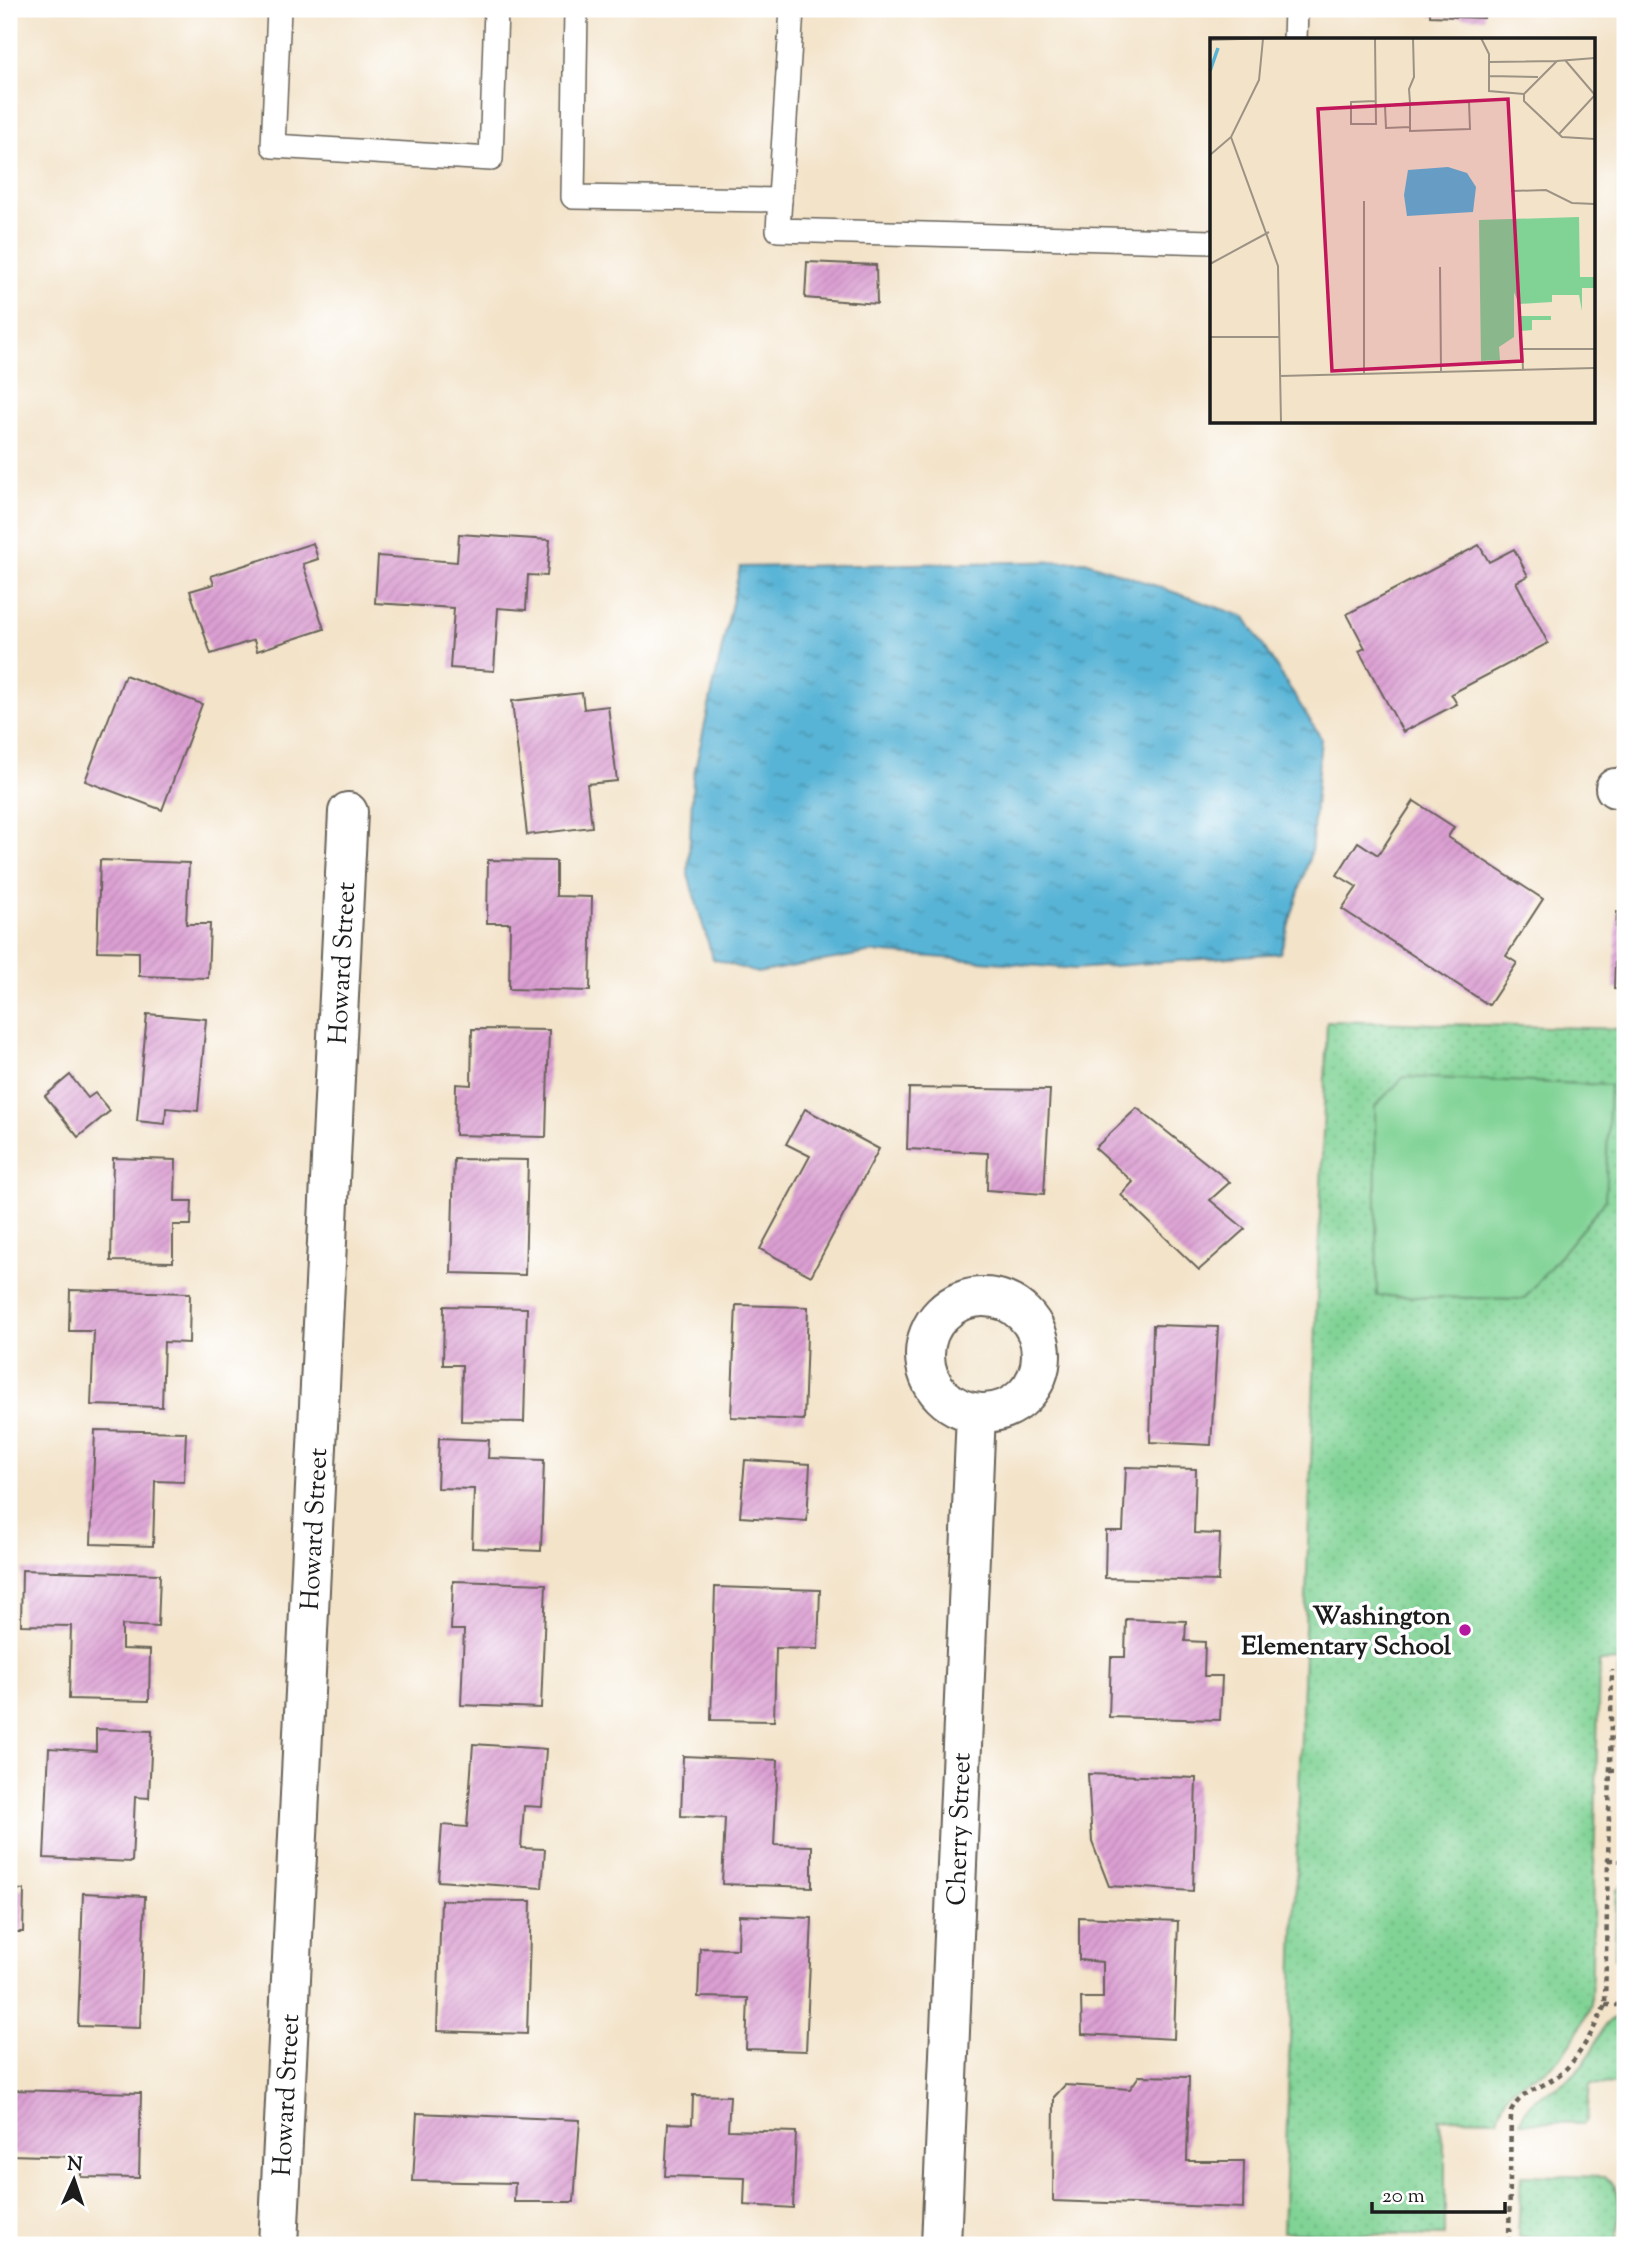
<svg xmlns="http://www.w3.org/2000/svg" width="1634" height="2254" viewBox="0 0 1634 2254" font-family="'Sorts Mill Goudy',serif">
<style>
.grass{fill:url(#grass-dots);stroke:#4e7858;stroke-width:2}
.pitch{fill:#80d395;stroke:#4e7858;stroke-width:2}
.water{fill:url(#water-ripples);stroke:#3a6879;stroke-width:2}
.building{fill:url(#building-hatch)}
.lines{fill:none;stroke-linecap:round;stroke-linejoin:round}
.service-casing{stroke:#676259;stroke-width:26}
.minor-casing{stroke:#676259;stroke-width:42}
.path{stroke:#676259;stroke-width:4.5;stroke-dasharray:5 5;stroke-linecap:butt}
.service{stroke:#fff;stroke-width:23}
.minor{stroke:#fff;stroke-width:38}
.poi-dot{fill:#b5179e;stroke:#fff;stroke-width:2.5}
.labels{text-anchor:middle;stroke-width:7;stroke-linejoin:round;paint-order:stroke}
.street-label{font-size:26px;fill:#1c1c1c;stroke:#fff}
.poi-label{font-size:26px;font-weight:bold;fill:#1c1c1c;stroke:#fff;text-anchor:end}
.inset-river{fill:none;stroke:#58b4d6;stroke-width:3.5}
.inset-road{fill:none;stroke:#9d9384;stroke-width:2}
.view{fill:#c2185b;fill-opacity:0.15;stroke:#c2185b;stroke-width:3.5}
.inset-edge{fill:none;stroke:#1c1c1c;stroke-width:3.5}
</style>
<defs>
<pattern id="grass-dots" width="8" height="8" patternUnits="userSpaceOnUse" patternTransform="scale(1.75)"><rect width="8" height="8" fill="#80d395"/><path d="M2 2h.1M6 6h.1" fill="none" stroke="#6eb580" stroke-width="1.8" stroke-linecap="round"/></pattern>
<pattern id="water-ripples" width="26" height="14" patternUnits="userSpaceOnUse" patternTransform="scale(1.75)"><rect width="26" height="14" fill="#58b4d6"/><path d="M2 4q2-2 4 0t4 0M15 11q2-2 4 0t4 0" fill="none" stroke="#4892ad"/></pattern>
<pattern id="building-hatch" width="6" height="6" patternUnits="userSpaceOnUse" patternTransform="scale(1.75)"><rect width="6" height="6" fill="#db9fd2"/><path d="M-1 1l2-2M0 6l6-6M5 7l2-2" fill="none" stroke="#bb88b4"/></pattern>
</defs>
<rect width="100%" height="100%" fill="#fff"/>
<filter id="ink" filterUnits="userSpaceOnUse"><feTurbulence type="fractalNoise" baseFrequency=".0143" numOctaves="2"/><feDisplacementMap in="SourceGraphic" scale="14" xChannelSelector="R" yChannelSelector="G"/><feConvolveMatrix kernelMatrix="1 2 1 2 8 2 1 2 1" color-interpolation-filters="sRGB"/></filter>
<filter id="wash" filterUnits="userSpaceOnUse"><feTurbulence type="fractalNoise" baseFrequency=".00686" numOctaves="4" result="noise"/><feDisplacementMap in="SourceGraphic" scale="28" xChannelSelector="R" yChannelSelector="G"/><feGaussianBlur stdDeviation="1.57" result="paint"/><feColorMatrix in="noise" values="0 0 0 0 0 0 0 0 0 0 0 0 0 0 0 0 0 1.4 0 .05"/><feComposite in="paint" operator="in"/></filter>
<g filter="url(#wash)">
<rect width="100%" height="100%" fill="#f3e3c9"/>
<g class="grass">
<path d="M1327,1021L1625,1029V1749L1619,1742V1661L1599,1662L1591,2005C1582,2027 1571,2048 1553,2064C1525,2087 1507,2077 1498,2119L1439,2118L1445,2157V2236L1283,2232Z"/>
<path d="M1625,1882V1991L1619,1983L1618,1959L1615,1958L1617,1890Z"/>
<path d="M1625,2015V2085L1590,2084L1587,2119L1584,2123L1520,2122C1530,2092 1547,2097 1568,2079C1577,2071 1588,2059 1593,2049C1603,2028 1601,2023 1625,2015Z"/>
<path d="M1521,2175L1604,2177C1627,2188 1617,2220 1616,2241L1518,2237Z"/>
</g>
<path class="pitch" d="M1404,1077L1610,1085L1605,1201L1524,1299L1377,1296L1375,1106Z"/>
<path class="water" d="M1085,561L1245,617L1321,738L1311,852L1280,953L1075,969L873,952L757,973L713,959L688,875L693,778L740,567Z"/>
<g id="blocks">
<g class="building">
<path d="M1430,9H1485L1484,18L1430,16Z"/>
<path d="M807,262L876,265L877,304L805,298Z"/>
<path d="M459,534L550,540L547,576L528,575L526,610L498,608L494,671L450,668L454,608L375,603L378,556L457,562Z"/>
<path d="M313,543L318,559L303,564L324,629L257,651L254,640L211,654L190,591L214,584L211,576Z"/>
<path d="M1479,545L1489,562L1514,549L1528,576L1516,582L1548,643L1451,694L1457,704L1403,732L1359,651L1365,648L1347,614Z"/>
<path d="M125,675L202,704L162,810L85,781Z"/>
<path d="M582,693L584,709L608,706L617,781L587,784L592,827L527,835L512,701Z"/>
<path d="M1414,801L1454,827L1448,837L1543,899L1506,956L1517,963L1489,1005L1342,909L1357,887L1337,875L1358,842L1378,855Z"/>
<path d="M100,860L189,863L186,924H210L208,978L139,976V952L97,951Z"/>
<path d="M488,860L556,861V896L592,897L590,991L509,989L510,923H487Z"/>
<path d="M1617,912H1625V990L1614,989Z"/>
<path d="M147,1014L206,1019L198,1111L166,1108L165,1124L137,1121Z"/>
<path d="M472,1029L549,1030L546,1137L455,1135L456,1084L471,1085Z"/>
<path d="M70,1075L88,1098L95,1093L110,1111L78,1137L45,1096Z"/>
<path d="M909,1088L1050,1090L1044,1194L987,1190L988,1153L907,1149Z"/>
<path d="M1137,1108L1230,1182L1210,1200L1245,1229L1199,1270L1121,1195L1133,1182L1095,1148Z"/>
<path d="M805,1109L879,1149L811,1276L760,1249L810,1156L786,1144Z"/>
<path d="M113,1158L176,1160L175,1201H192L191,1225H173V1262L111,1261Z"/>
<path d="M454,1159L528,1160L525,1275L451,1273Z"/>
<path d="M70,1290L190,1293L189,1343L164,1342L162,1407L91,1405L94,1331H69Z"/>
<path d="M736,1305L808,1307L804,1420L731,1417Z"/>
<path d="M444,1306L527,1308L524,1422L461,1421L462,1365H443Z"/>
<path d="M1153,1325L1218,1327L1211,1445L1150,1442Z"/>
<path d="M95,1430L186,1432L184,1482L155,1481L153,1546L91,1544Z"/>
<path d="M439,1438L489,1440L488,1458L544,1460L541,1551L472,1548L474,1489L437,1488Z"/>
<path d="M745,1460L810,1464L807,1521L740,1517Z"/>
<path d="M1126,1467L1196,1469L1194,1533L1220,1534L1218,1581L1105,1578L1106,1531H1123Z"/>
<path d="M22,1570L160,1574L158,1627L122,1625V1649L150,1650L149,1701L69,1699L71,1626L21,1625Z"/>
<path d="M453,1581L546,1584L541,1708L461,1705L464,1630H451Z"/>
<path d="M715,1587L820,1590L818,1649L776,1648L774,1721L711,1720Z"/>
<path d="M1126,1619L1186,1621L1185,1641L1205,1642L1204,1676H1222L1220,1720L1109,1717L1111,1657H1125Z"/>
<path d="M96,1729L152,1731L149,1798L135,1797L132,1862L44,1858L49,1748L96,1751Z"/>
<path d="M473,1744L546,1749L542,1807L524,1806L521,1848L545,1849L542,1888L438,1881L442,1825L467,1827Z"/>
<path d="M683,1756L778,1760L774,1845L812,1846V1887L722,1884L725,1818L681,1816Z"/>
<path d="M1088,1774L1196,1778L1193,1891L1109,1886L1092,1842Z"/>
<path d="M9,1889L24,1890L23,1932H9Z"/>
<path d="M83,1893L145,1896L140,2028L78,2026Z"/>
<path d="M441,1900L531,1901L527,2034L437,2031Z"/>
<path d="M739,1915L812,1918L806,2051L746,2049L748,1998L698,1997L700,1948L738,1949Z"/>
<path d="M1079,1917L1178,1921L1174,2039L1082,2034L1081,1998H1103V1962L1079,1960Z"/>
<path d="M1139,2076L1189,2077L1187,2161H1244L1243,2208L1053,2201L1054,2097L1065,2085L1130,2089Z"/>
<path d="M9,2090L141,2093L139,2178L81,2177V2157L9,2155Z"/>
<path d="M693,2095L730,2096L728,2130L796,2132L793,2208L744,2205L745,2178L665,2176L668,2123L692,2124Z"/>
<path d="M417,2113L580,2120L574,2202H514L515,2183L413,2181Z"/>
</g>
</g>
</g>
<g filter="url(#ink)">
<use href="#blocks" fill-opacity="0" stroke="#676259" stroke-width="2"/>
<g class="lines">
<g class="service-casing">
<g id="service">
<path d="M279,9L273,146L491,159L496,9"/>
<path d="M576,9L573,197L780,200"/>
<path d="M792,9L778,230L1212,242"/>
<path d="M1295,40L1296,9"/>
</g>
</g>
<g class="minor-casing">
<g id="minor">
<path d="M1615,788H1625"/>
<circle cx="983" cy="1355" r="58"/>
<path d="M278,2245L348,812"/>
<path d="M941,2245L976,1413"/>
</g>
</g>
<g class="path">
<path d="M1610,1770H1625"/>
<path d="M1608,1860L1625,1861"/>
<path d="M1605,2005H1625"/>
<path d="M1509,2242L1511,2112C1521,2090 1541,2089 1559,2075C1580,2058 1594,2029 1605,2005L1612,1670"/>
</g>
<use href="#service" class="service"/>
<use href="#minor" class="minor"/>
</g>
</g>
<circle class="poi-dot" cx="1465" cy="1630" r="7"/>
<g class="labels">
<g class="street-label">
<text transform="translate(341 963) rotate(-87)" y="9">Howard Street</text>
<text transform="translate(313 1529) rotate(-87)" y="9">Howard Street</text>
<text transform="translate(958 1829) rotate(-88)" y="9">Cherry Street</text>
<text transform="translate(285 2095) rotate(-87)" y="9">Howard Street</text>
</g>
<g class="poi-label">
<text x="1451" y="1624">Washington<tspan x="1451" dy="30">Elementary School</tspan></text>
</g>
</g>
<g transform="translate(1210 38)">
<rect width="385" height="385" fill="#f3e3c9"/>
<path d="M369,179L370,239H385V250H372V273L369,257H342V264L309,266L304,254V299L289,309L290,322L271,323L269,182ZM310,278H341V282H322V292L310,293Z" fill="#80d395"/>
<path d="M302,187V201L293,213H276L278,188Z" fill="#80d395"/>
<path d="M238,129L257,135L266,149L263,174L197,178L194,157L198,132Z" fill="#58b4d6"/>
<path class="inset-river" d="M0,33L8,10"/>
<path class="inset-road" d="M165,0L166,86H141V64L166,63M271,0L279,16V53L314,56M53,1L49,42L21,99L68,228L71,385M0,2L64,0M279,24L347,23M279,38L328,39M314,56V63L352,99L385,101M314,56L347,23L385,20M200,89L176,90L175,68L200,65L259,64L260,91L200,93V65L199,51L204,39L203,0M349,96L385,57L355,22M0,117L21,99M301,153L336,152L362,165L385,166M154,163V336M0,226L59,194M230,229L231,334M0,299H70M313,332L312,311H385M70,338L385,330"/>
<path class="view" d="M298,61L312,323L122,333L108,71Z"/>
<rect width="385" height="385" class="inset-edge"/>
</g>
<rect width="1634" height="2254" fill="none" stroke="#fff" stroke-width="35"/>
<g transform="translate(74 2180) rotate(3)" stroke="#ffffff" stroke-width="5" paint-order="stroke">
<path d="M0-5L12 26L0 18L-12 26Z" fill="#1c1c1c"/>
<text y="-10" font-size="19" font-weight="bold" text-anchor="middle" fill="#1c1c1c">N</text>
</g>
<path d="M1372 2202v10h133v-10" fill="none" stroke="#1c1c1c" stroke-width="3.5"/>
<text x="1382" y="2202" font-size="21" fill="#1c1c1c" stroke="#ffffff" stroke-width="5" paint-order="stroke">20 m</text>
</svg>
